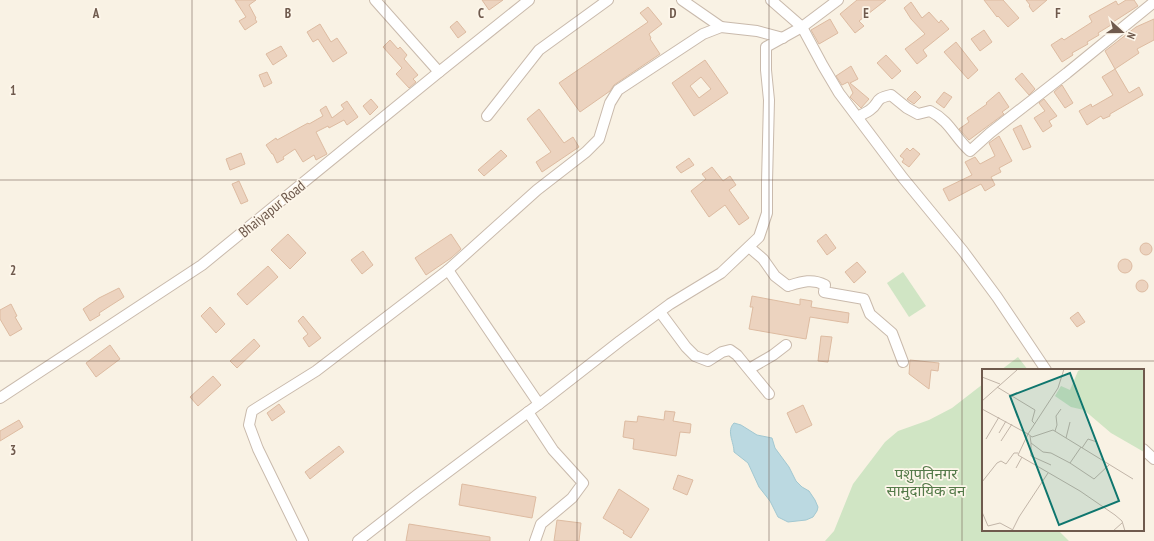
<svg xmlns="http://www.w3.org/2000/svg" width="1154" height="541" viewBox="0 0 1154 541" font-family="'PT Sans Narrow','Noto Sans Devanagari',sans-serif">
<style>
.green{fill:#d0e5c4}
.water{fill:#bbd9e1;stroke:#a2c8d1}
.building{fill:#ecd3bf;stroke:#ddbba1;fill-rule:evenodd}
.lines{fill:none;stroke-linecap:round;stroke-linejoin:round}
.minor-casing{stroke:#c9baac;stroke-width:12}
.minor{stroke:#fff;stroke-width:10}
.grid{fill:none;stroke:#6f5a4d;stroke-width:1;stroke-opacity:0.55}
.labels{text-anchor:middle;stroke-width:3.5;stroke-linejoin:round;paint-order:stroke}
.street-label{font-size:15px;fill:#6f5a4d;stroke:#fdf6ea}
.park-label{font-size:15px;fill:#547a49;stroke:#fdf6ea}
.inset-road{fill:none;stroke:#c2b5a8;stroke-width:1}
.view{fill:#0f766e;fill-opacity:0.15;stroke:#0f766e;stroke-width:2}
.inset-edge{fill:none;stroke:#6f5a4d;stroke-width:2}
.grid-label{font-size:13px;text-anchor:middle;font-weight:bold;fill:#6f5a4d;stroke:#fdf6ea;stroke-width:3.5;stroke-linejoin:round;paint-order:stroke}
</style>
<rect width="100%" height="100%" fill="#f9f2e4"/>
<g class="green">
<path d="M903,272L926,306L909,317L887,283Z"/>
<path d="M1018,357L1028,370H1001Z"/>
<path d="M983,384V530H1058L1069,541H825L834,531L853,484L885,442L898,431L929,420L952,408Z"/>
</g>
<path class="water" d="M734,423L741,425L757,435L772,438L775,448L789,467L796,481L802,487L809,491L815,500L818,507L817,511L813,517L806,520L788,522L778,517L770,501L759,487L748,463L734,452C734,442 726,431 734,423Z"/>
<g class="building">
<path d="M235,0H256L249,5L256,18L255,19L257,22L245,30L239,21L246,17Z"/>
<path d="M482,0H503L489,10Z"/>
<path d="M857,0H886L859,21L864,26L855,33L840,14Z"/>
<path d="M984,0H1003L1019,18L1008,27L998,16L997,17Z"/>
<path d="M1026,0H1047L1033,12L1029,6L1030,5Z"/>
<path d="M1126,0H1134L1138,6L1110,24L1111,25L1098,33L1099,35L1087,42L1088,44L1072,53L1073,55L1062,62L1051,45L1062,38L1064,40L1092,22L1089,16L1116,1L1118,5Z"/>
<path d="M911,2L922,18L929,12L939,23L941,20L949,29L923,50L927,56L917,64L905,49L925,34L911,19L904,8Z"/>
<path d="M648,7L662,24L649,34L651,38L650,39L660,54L614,85L610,91L580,112L559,83L648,22L640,13Z"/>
<path d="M830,19L838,33L819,44L811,30Z"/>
<path d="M1154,19V40L1137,49L1139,53L1115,69L1105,51L1136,27Z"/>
<path d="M457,21L466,32L458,38L450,27Z"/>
<path d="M320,24L331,42L337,38L347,53L333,62L318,39L313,42L307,32Z"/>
<path d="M984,30L992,42L980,51L971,39Z"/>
<path d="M390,40L398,49L400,47L407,55L404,59L418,75L413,79L416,82L409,88L396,74L402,68L383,47Z"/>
<path d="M956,42L978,70L968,79L944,52Z"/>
<path d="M281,46L287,56L273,65L266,54Z"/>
<path d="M886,55L901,71L892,79L877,63Z"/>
<path d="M705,60L728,93L694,116L672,83ZM701,77L711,89L699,98L690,86Z"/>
<path d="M851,66L858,79L850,83L869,99L861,108L850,97L853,93L848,82L842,85L836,76Z"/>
<path d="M1115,69L1129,93L1139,87L1143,95L1110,114V116L1103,119L1101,116L1087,125L1079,111L1091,104L1092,107L1113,95L1102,77Z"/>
<path d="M267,72L272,83L264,87L259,75Z"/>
<path d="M1022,73L1035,89L1029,95L1015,79Z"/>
<path d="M1062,85L1073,103L1065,108L1054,92Z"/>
<path d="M915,91L921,97L914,104L907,99Z"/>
<path d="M944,92L952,97L944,108L936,102Z"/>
<path d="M999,92L1009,107L1002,112L1004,114L969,140L959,129L969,122L967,118L987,104L986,103Z"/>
<path d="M371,99L378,107L370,115L363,106Z"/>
<path d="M1044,99L1057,116L1049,121L1052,126L1043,132L1034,118L1045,111L1039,103Z"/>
<path d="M347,101L358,117L347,125L344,120L329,128L328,126L316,132L327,154L316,160L314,155L303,162L295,149L283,157L284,159L277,163L273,154H272L266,145L276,138L277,140L308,123L309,124L323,116L320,110L326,106L332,118L344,109L341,105Z"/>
<path d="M539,109L564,143L573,137L579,147L542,172L536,162L551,152L527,119Z"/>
<path d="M1021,125L1031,147L1023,150L1013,129Z"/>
<path d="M999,136L1012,161L999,168L1001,172L991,177L995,185L985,191L981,184L949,201L943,189L972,175L965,162L975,157L980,164L995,156L989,143Z"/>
<path d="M907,148L910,151L913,148L920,154L909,167L902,162L904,159L900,156Z"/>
<path d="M501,150L507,156L484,176L478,170Z"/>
<path d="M241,153L245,164L230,170L226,159Z"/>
<path d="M689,158L694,165L681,173L676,167Z"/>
<path d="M712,167L723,181L730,176L736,185L729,190L749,218L739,225L725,205L709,217L691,191L706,179L702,174Z"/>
<path d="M239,181L248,201L241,204L232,184Z"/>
<path d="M288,234L306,253L290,269L271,250Z"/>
<path d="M451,234L461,249L451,258L426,275L415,258Z"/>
<path d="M826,234L836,248L827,255L817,241Z"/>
<circle cx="1146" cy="249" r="6"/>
<path d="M363,251L373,265L362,274L351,260Z"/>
<circle cx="1125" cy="266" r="7"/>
<path d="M857,262L866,272L854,283L845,272Z"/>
<path d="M268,266L278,277L247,305L237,294Z"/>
<circle cx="1142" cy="286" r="6"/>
<path d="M119,288L124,297L99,313L100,315L90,321L83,309L99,298Z"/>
<path d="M752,296L800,305V299L812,301L811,307L849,313L848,323L810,317L806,339L749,329L753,307H750Z"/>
<path d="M11,304L17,316L15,317L22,329L10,336L0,319V310Z"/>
<path d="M210,307L225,324L216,333L201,316Z"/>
<path d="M1078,312L1085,322L1077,327L1070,318Z"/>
<path d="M303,316L321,338L309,347L303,338L308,334L298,321Z"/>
<path d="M821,336L832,337L828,362L818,361Z"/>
<path d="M254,339L260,346L237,368L230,361Z"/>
<path d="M110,345L120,359L96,377L86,363Z"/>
<path d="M910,360L939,363L938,371L931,370L929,389L909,374Z"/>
<path d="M213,376L221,385L198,406L190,397Z"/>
<path d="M279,404L285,412L272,421L267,413Z"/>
<path d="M803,405L812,425L796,433L787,413Z"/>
<path d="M665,411L675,412L673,421L691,424L690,433L680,432L676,456L633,449L634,439L623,437L625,421L637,422L638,416L664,420Z"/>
<path d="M19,420L23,427L0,441V431Z"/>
<path d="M339,446L344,452L310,479L305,472Z"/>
<path d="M678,475L693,480L687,495L673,489Z"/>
<path d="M462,484L536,497L532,518L459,505Z"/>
<path d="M619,489L649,509L631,538L623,533L624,531L603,518Z"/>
<path d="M557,520L581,523L579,541H554Z"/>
<path d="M409,524L490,537V541H406Z"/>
</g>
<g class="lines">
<g class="minor-casing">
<g id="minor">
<path d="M375,0L439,72"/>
<path d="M682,0L721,27"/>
<path d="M771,0L802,27L838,0"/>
<path d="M487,116L539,50L608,0"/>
<path d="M858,117C862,114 866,113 870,110C881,102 873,99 891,95L907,108L918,114L930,111C950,121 955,138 970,151L990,133L1067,73L1154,2"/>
<path d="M749,247L763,259L775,276L788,286C801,282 812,278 825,285L824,292L864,299L870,314L892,333L903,362"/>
<path d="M448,270L537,190L586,152L599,139L610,103L618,90L703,34L721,27L757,31L783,38"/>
<path d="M660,312L686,347L695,356L708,361L722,352L730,350L737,355L769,394"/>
<path d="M749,369L773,355L786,345"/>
<path d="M0,398L202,265L439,72L529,0"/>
<path d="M528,412L553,450L583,483L572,498L541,524L535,541"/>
<path d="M1143,449L1154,459"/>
<path d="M303,541L258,449L249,425L252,411L316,371L448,270L539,404"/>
<path d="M358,541L417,495L547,398L620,341L670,304L721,273L759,237L767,213V182L769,100L766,70V47L802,27L823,66L839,93L903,178L963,251L997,297L1046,370"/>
</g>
</g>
<use href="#minor" class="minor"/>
</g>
<path class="grid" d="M192,0V541M385,0V541M577,0V541M769,0V541M962,0V541M0,180H1154M0,361H1154"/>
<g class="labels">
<g class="street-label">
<text transform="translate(272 209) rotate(-39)" y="5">Bhaiyapur Road</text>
</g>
<g class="park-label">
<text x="926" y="479">पशुपतिनगर<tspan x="926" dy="17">सामुदायिक वन</tspan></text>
</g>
</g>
<g transform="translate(982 369)">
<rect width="162" height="162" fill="#f9f2e4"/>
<path d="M100,0H162V83L129,64L102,41L89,38L73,27L79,17L88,21L96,2Z" fill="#d0e5c4"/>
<path class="inset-road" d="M82,0L76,19L46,65L50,68L71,61L151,110M0,8L18,15M15,18L53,41L50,52L53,55M0,32L35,1M0,40L46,65L36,86L98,122L133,146L140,152L143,162M73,62L75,56L74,47L79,40M17,64L24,52M48,67L49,74L61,83L69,84L88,94M84,69L88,53M4,70L17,48M19,72L30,55M49,74V87L69,96M99,78L88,94L112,110L127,96M100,79L106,70L115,73M34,99L40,88M0,113L15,94L19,92L24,95L32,84H36M0,143L6,157L18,154L31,161M30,162L37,148L66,104M131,162L140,154"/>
<path class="view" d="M88,4L137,132L77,156L28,27Z"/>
<rect width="162" height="162" class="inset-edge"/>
</g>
<g class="grid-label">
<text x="96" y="18">A</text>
<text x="288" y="18">B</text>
<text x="481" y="18">C</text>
<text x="673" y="18">D</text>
<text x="866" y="18">E</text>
<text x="1058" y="18">F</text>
<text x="13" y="95">1</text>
<text x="13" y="275">2</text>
<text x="13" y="455">3</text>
</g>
<g transform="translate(1122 32) rotate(111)" stroke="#fdf6ea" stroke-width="3" paint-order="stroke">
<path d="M0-3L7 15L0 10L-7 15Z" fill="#6f5a4d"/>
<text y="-6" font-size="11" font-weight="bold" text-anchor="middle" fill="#6f5a4d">N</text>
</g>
</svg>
